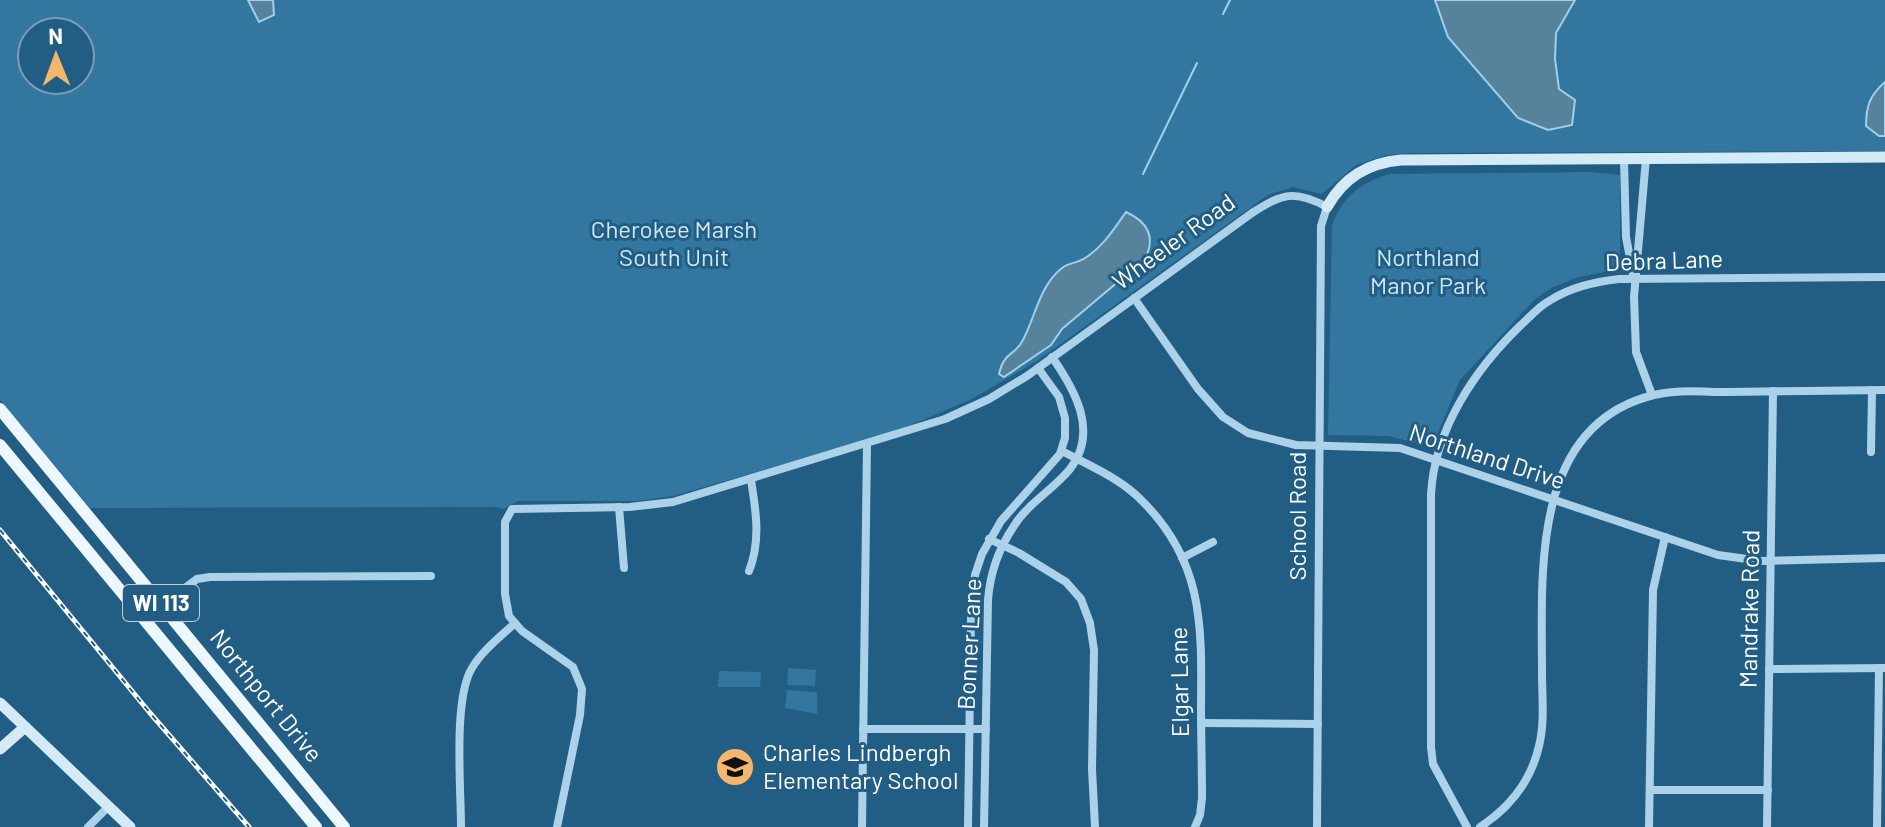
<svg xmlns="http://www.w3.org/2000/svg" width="1885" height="827" viewBox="0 0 1885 827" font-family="Barlow,sans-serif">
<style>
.green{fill:#3377a0;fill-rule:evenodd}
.water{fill:#56829b;stroke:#9fcfea;stroke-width:2}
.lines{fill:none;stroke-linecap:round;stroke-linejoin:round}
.stream{stroke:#9fcfea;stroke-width:2}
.street{stroke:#abd2e9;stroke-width:8}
.secondary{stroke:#d5eaf7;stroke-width:11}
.primary{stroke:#edf7fe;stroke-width:12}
.rail-casing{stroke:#fff;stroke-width:5}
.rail{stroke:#225e84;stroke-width:2;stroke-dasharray:6;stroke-linecap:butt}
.labels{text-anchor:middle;stroke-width:6;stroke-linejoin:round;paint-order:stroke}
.shield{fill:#225e84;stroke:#bdcfda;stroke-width:2}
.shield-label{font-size:22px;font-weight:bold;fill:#fff}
.park-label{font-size:24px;fill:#cfe8f7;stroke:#225e84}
.street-label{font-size:24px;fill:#fff;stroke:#225e84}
.poi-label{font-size:24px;fill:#fff;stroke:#225e84;text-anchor:start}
</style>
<rect width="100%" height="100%" fill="#225e84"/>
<g class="green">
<path d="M0,0H248L259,22L274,15L273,0H1435L1486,80L1518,118L1559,89L1555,59L1556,33L1575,0H1885V82L1874,91L1879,136H1885V151L1412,153L1386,155L1356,165L1322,194L1293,187L1268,195L1037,361L972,399L930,417L885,435L673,496L636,501H518L503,509L498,507L90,508L0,400ZM32,32H80V80H32ZM1126,212C1142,219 1149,230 1151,246L1124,276L1062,329L1051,345L1024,364L1002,360L1022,343L1033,313L1049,284L1062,268L1084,259L1107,239Z"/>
<path d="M1591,172L1620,175V269L1578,277L1551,288L1534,300L1460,380L1432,447L1389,436L1328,435L1332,226C1341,198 1363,180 1391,174Z"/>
<path d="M788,668L816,670L815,686L787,685Z"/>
<path d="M719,671L761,672L760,687H718Z"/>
<path d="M787,690L817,692V714L785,708Z"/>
</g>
<g class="water">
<path d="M248,0H273L274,15L259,22Z"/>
<path d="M1435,0H1575L1556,33L1555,59L1559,89L1575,100L1572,125L1548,130L1518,118L1448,37Z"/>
<path d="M1885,82V136H1879L1866,126C1866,106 1870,95 1885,82Z"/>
<path d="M1126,212C1148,222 1156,237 1145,259L1062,329L1051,345L1004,377L999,374C1004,351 1015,356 1023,340C1035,317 1040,285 1062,268C1068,263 1078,263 1085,258C1103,247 1114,229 1126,212Z"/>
</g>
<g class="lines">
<g class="stream">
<path d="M1223,14L1230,0"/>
<path d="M1143,174L1197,63"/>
</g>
<g class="street">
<path d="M1646,158L1634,297L1636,352L1652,395"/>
<path d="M1624,159L1626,237L1634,279"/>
<path d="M1134,298L1198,389L1223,417L1248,433L1296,445L1400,448L1718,555L1761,561L1885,558"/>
<path d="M1062,451C1086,464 1115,476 1136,495C1203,557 1202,622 1201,705C1201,736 1202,767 1202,798L1200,815L1195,827"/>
<path d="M1871,452L1872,390"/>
<path d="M619,507L624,568"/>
<path d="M989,539L1019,553L1066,582L1081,599L1090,623L1094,650L1092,769L1095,827"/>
<path d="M1182,558L1213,542"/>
<path d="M749,571C761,541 756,511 751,480"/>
<path d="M145,618L197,579L210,577L431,576"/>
<path d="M1769,669L1885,668"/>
<path d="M1201,723L1318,724"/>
<path d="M863,729H986"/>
<path d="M1651,790H1768"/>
<path d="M88,827L109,806"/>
<path d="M461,827C461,788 453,699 472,668C482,651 500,637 515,623"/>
<path d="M557,827L580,715L582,689L573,667L522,631L509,616L505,594V522L512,509L630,507L673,502L945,419L989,399L1027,376L1252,213C1282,194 1294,189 1327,207L1321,226L1317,827"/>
<path d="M862,827L867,444"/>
<path d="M968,827L971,618L975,575L982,554L1001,521L1060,454L1065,438V418L1059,397L1038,368"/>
<path d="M984,827L988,600C990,573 999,548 1014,526C1028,503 1053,490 1070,469C1099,432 1075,390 1052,357"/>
<path d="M1467,827L1433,764L1431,747V495C1434,430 1475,369 1521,325C1530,317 1538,307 1549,301C1571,287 1594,282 1619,279L1885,277"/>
<path d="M1480,827C1509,808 1531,781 1539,746C1545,722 1542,697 1542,673C1542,574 1530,425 1654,395C1677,389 1704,392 1727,392C1780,391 1832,391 1885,390"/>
<path d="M1649,827L1653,590L1665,537"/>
<path d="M1767,827L1773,391"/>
<path d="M1877,827L1879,668"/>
</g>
<g class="secondary">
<path d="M1327,207C1344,177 1368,163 1401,160L1885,157"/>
<path d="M0,703L130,827"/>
<path d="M0,749L25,727"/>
</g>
<g class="primary">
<path d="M0,409L344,827"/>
<path d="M0,445L316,827"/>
</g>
<g class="rail-casing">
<path id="rail" d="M0,530L150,713L249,827"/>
</g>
<use href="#rail" class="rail"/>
</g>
<defs>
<g id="school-disc" transform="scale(2)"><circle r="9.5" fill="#f4b56d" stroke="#225e84"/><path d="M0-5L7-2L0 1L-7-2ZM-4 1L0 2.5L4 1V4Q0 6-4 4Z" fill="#111"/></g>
</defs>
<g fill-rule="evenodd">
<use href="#school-disc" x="735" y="767"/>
</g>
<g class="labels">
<rect class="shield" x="123" y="585" width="76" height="36" rx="6"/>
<g class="shield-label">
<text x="161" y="611">WI 113</text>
</g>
<g class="park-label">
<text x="674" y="238">Cherokee Marsh<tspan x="674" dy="28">South Unit</tspan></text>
<text x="1428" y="266">Northland<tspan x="1428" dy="28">Manor Park</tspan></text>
</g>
<g class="street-label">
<text transform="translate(1174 242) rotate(-36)" y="8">Wheeler Road</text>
<text transform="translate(1664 261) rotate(-2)" y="8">Debra Lane</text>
<text transform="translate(1487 457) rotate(18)" y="8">Northland Drive</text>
<text transform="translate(1298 516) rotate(-90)" y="8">School Road</text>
<text transform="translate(1750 609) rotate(-89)" y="8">Mandrake Road</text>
<text transform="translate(970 644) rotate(-87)" y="8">Bonner Lane</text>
<text transform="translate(1180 682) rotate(-91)" y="8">Elgar Lane</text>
<text transform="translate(266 696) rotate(51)" y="8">Northport Drive</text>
</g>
<g class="poi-label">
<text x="763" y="761">Charles Lindbergh<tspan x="763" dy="28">Elementary School</tspan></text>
</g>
</g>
<g transform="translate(56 56) rotate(359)"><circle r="38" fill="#225e84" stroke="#7a9eb5" stroke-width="2"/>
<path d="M0-6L14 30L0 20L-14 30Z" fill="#f4b56d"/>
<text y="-12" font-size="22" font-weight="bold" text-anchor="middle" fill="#ffffff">N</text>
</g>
</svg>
